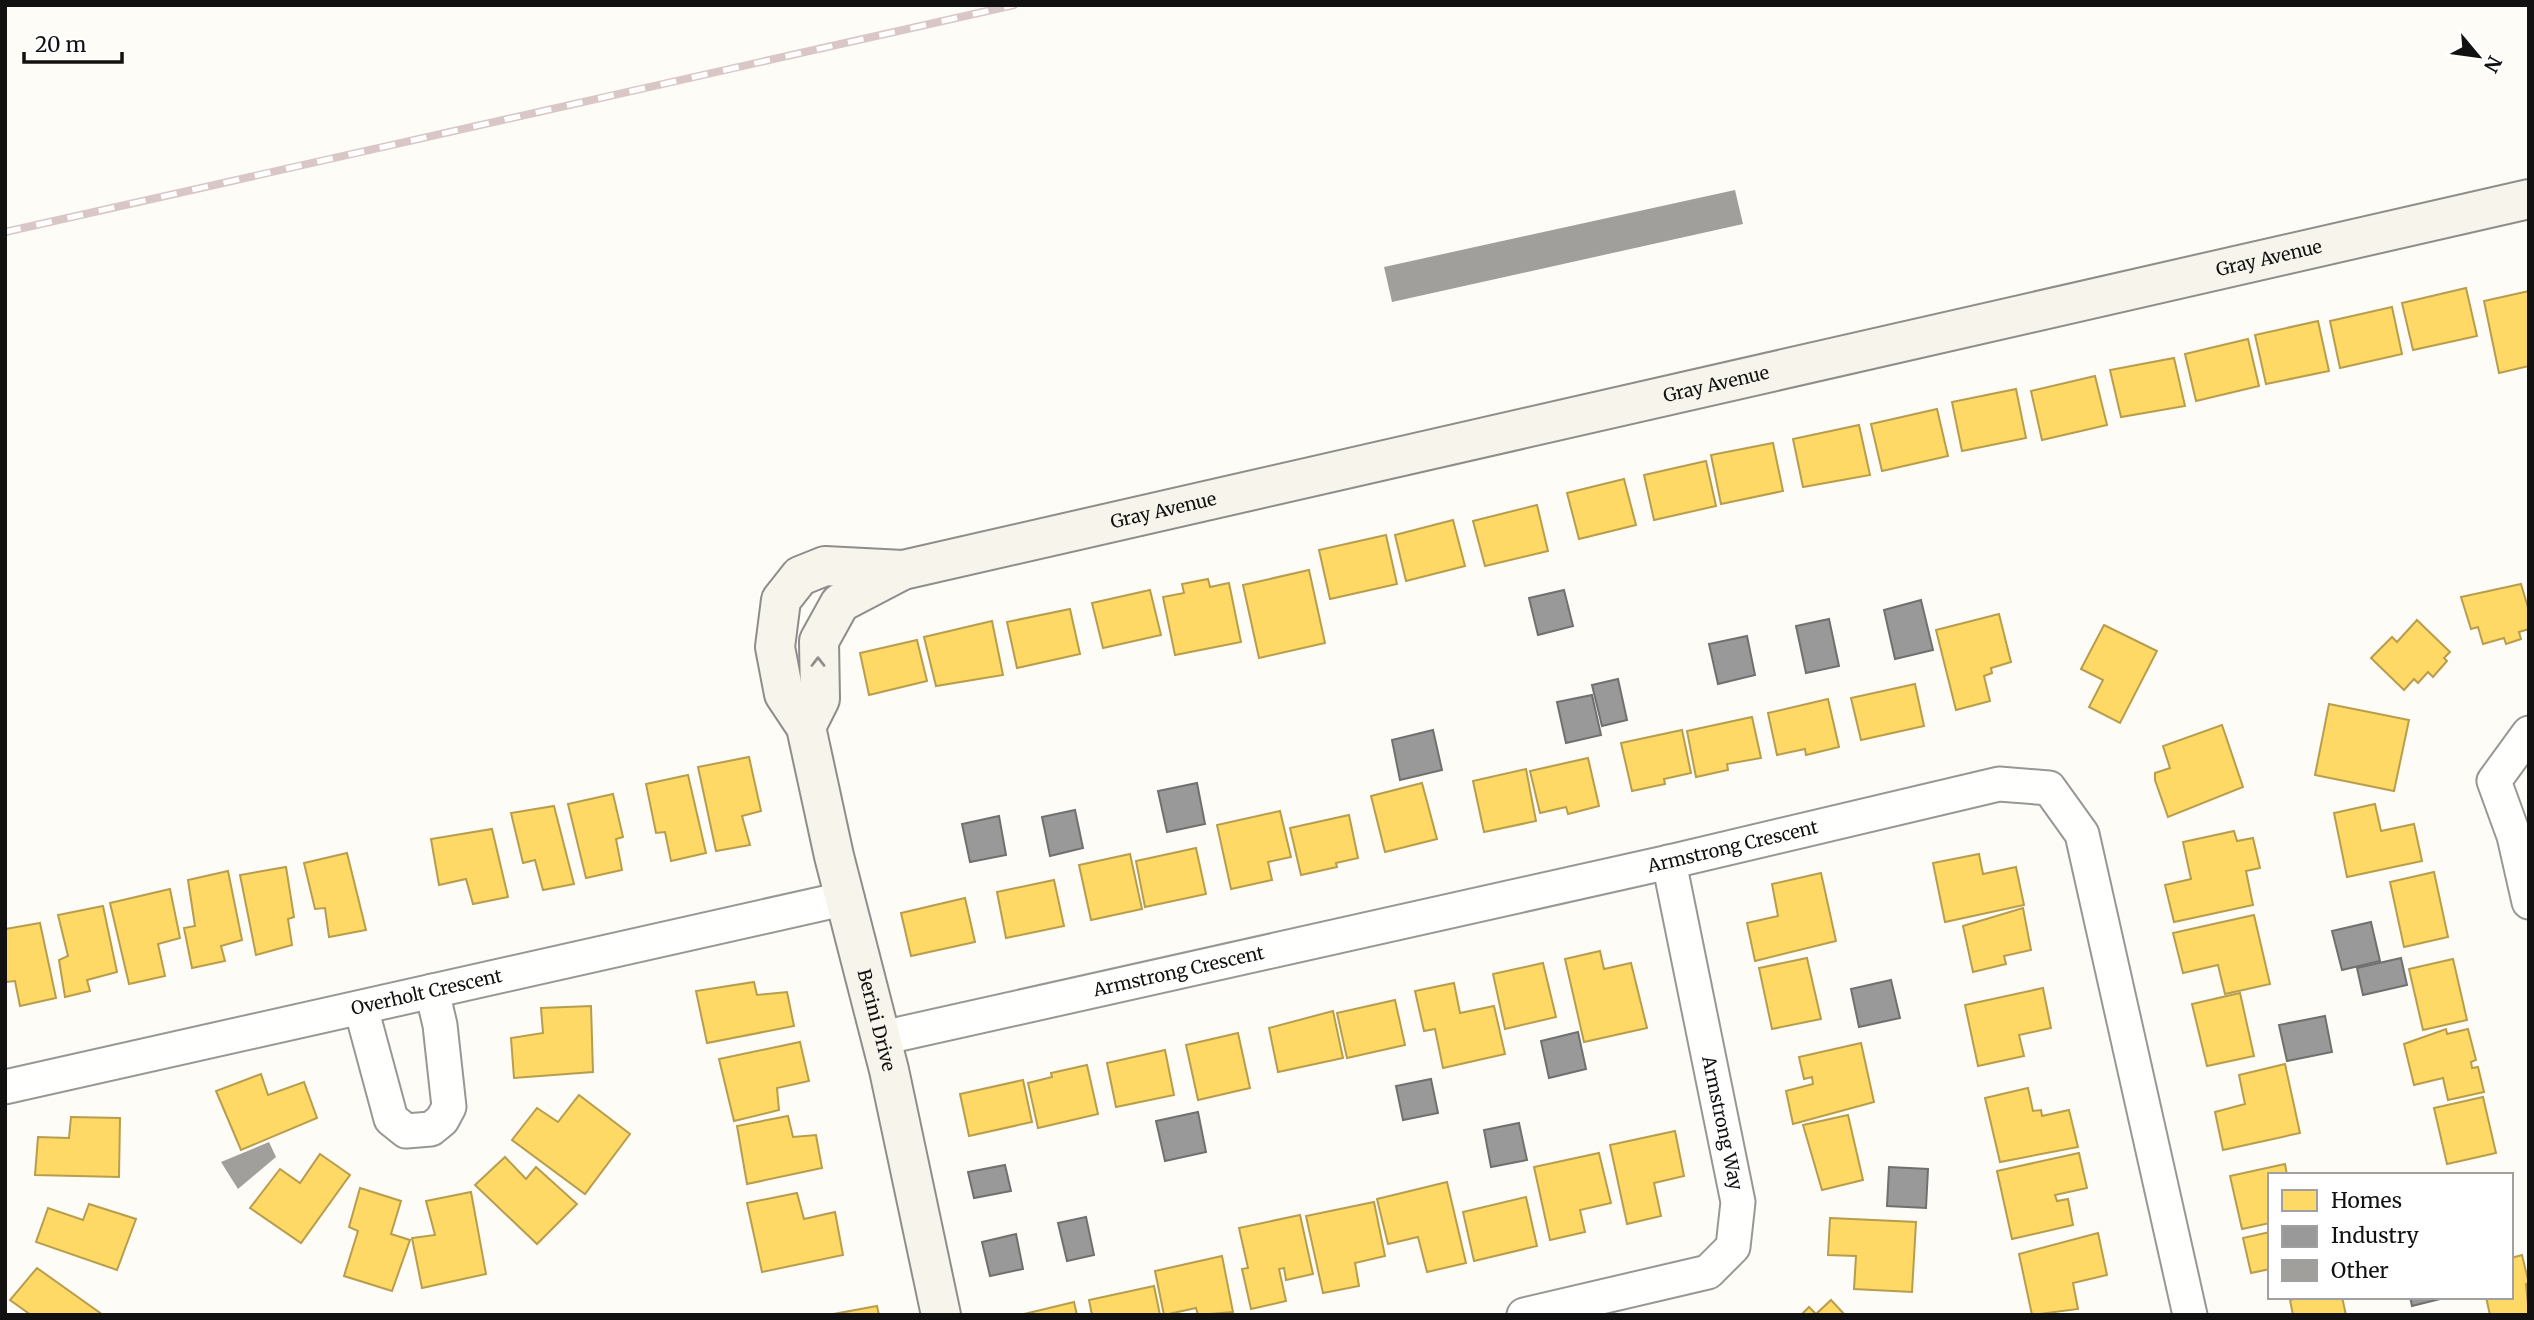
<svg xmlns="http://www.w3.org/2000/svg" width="2534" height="1320" viewBox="0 0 2534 1320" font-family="Merriweather,serif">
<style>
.homes{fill:#ffd966;stroke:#b89d4c;stroke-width:2}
.industry{fill:#999;stroke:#707070;stroke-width:2}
.building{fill:#a19f9c}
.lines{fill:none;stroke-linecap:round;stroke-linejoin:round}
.street-casing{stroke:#979795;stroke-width:37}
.secondary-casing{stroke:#8e8d8b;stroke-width:42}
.street{stroke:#fffffe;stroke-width:33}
.secondary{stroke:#f6f4eb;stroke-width:38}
.rail-casing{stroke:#d9c6c7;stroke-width:8}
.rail{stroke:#fff;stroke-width:5;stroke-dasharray:16;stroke-linecap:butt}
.oneway{stroke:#8f8e89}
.labels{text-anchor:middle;stroke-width:7;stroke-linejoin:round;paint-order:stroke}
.street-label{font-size:18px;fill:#111;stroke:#fff}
</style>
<rect width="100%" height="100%" fill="#fdfcf7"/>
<g class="homes">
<path d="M2466,288L2477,336L2413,350L2402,303Z"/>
<path d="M2529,291V366L2499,373L2484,301Z"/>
<path d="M2392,307L2402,354L2340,368L2330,321Z"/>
<path d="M2318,321L2329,371L2266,384L2255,335Z"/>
<path d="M2248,339L2259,386L2196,401L2185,354Z"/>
<path d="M2174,358L2185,406L2121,417L2110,370Z"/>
<path d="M2095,376L2107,425L2042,440L2031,391Z"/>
<path d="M2016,389L2026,438L1962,451L1952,402Z"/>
<path d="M1937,409L1948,456L1882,471L1871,424Z"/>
<path d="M1859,425L1870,475L1803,487L1793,439Z"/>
<path d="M1773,443L1783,491L1721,504L1711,455Z"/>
<path d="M1706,461L1716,506L1654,520L1644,475Z"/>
<path d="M1624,479L1636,525L1579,539L1567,493Z"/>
<path d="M1537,505L1548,551L1485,566L1473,521Z"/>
<path d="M1453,520L1465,566L1406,581L1395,535Z"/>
<path d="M1386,535L1397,584L1330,599L1319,550Z"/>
<path d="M1309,570L1325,643L1259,658L1243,585Z"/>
<path d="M1208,579L1210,587L1229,583L1241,642L1175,655L1163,597L1184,593L1182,584Z"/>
<path d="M2521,584L2529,611V629L2519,632L2521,639L2506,644L2504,638L2483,644L2478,627L2471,629L2461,597Z"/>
<path d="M1150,590L1161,635L1103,648L1092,603Z"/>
<path d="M1070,609L1080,654L1017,668L1007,622Z"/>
<path d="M1999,614L2011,662L1991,668L1992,673L1984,676L1990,701L1956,710L1936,630Z"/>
<path d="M2417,620L2450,652L2444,658L2447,661L2433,677L2428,672L2418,683L2414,679L2404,690L2371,658L2392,637L2397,642Z"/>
<path d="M992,621L1003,675L936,686L924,637Z"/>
<path d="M2104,625L2157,651L2120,723L2089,707L2103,680L2081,669Z"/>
<path d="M917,640L927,681L869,695L860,653Z"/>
<path d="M1915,684L1924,726L1861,740L1851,698Z"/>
<path d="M1828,699L1839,747L1806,755L1805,749L1777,755L1768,713Z"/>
<path d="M2329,704L2409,720L2394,791L2315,775Z"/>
<path d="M1752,717L1761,758L1727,764L1728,770L1696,777L1687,731Z"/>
<path d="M2222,725L2243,787L2168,817L2155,780V773L2170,768L2163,746Z"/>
<path d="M1682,730L1691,773L1664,779L1665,784L1632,791L1621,743Z"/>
<path d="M749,757L761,811L742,816L750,845L716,851L698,767Z"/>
<path d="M1588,758L1599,806L1568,814L1566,807L1540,813L1530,771Z"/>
<path d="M1526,769L1536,821L1484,832L1473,781Z"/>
<path d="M688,775L706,853L671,861L665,832L656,833L646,784Z"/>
<path d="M1422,783L1437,839L1385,852L1371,796Z"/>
<path d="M613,794L623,837L616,839L622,870L586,878L568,804Z"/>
<path d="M2375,804L2381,831L2414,824L2422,861L2347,877L2334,813Z"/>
<path d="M554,806L574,884L543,890L535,860L523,863L511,813Z"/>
<path d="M1280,811L1291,857L1268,862L1272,880L1231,889L1217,825Z"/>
<path d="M1349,815L1358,858L1336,863L1337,867L1301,875L1290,828Z"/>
<path d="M492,829L508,897L473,904L466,879L439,885L431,839Z"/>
<path d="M2234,831L2237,841L2253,838L2260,868L2246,871L2253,905L2174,922L2165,885L2191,879L2183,842Z"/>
<path d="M1196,848L1206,894L1145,907L1136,861Z"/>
<path d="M347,853L366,930L329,937L325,908L315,909L304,863Z"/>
<path d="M1130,854L1142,909L1091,920L1079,865Z"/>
<path d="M1979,854L1983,874L2016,867L2024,905L1945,922L1933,863Z"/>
<path d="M286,867L294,917L288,919L292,945L256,955L240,875Z"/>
<path d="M228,871L242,940L221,946L225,961L192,968L184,928L195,926L188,880Z"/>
<path d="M2434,872L2448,937L2404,947L2390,882Z"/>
<path d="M1821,873L1836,941L1755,961L1747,923L1778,916L1772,884Z"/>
<path d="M1054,880L1064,926L1006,938L997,892Z"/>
<path d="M170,889L180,938L158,944L165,976L129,984L110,903Z"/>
<path d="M965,898L975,942L911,956L901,913Z"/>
<path d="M103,906L117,972L87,980L90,991L65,997L59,960L68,956L58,915Z"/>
<path d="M2023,908L2031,950L2004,956L2006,964L1973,972L1963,926Z"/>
<path d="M2254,915L2270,984L2225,994L2218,965L2183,973L2173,933Z"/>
<path d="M40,923L56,998L20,1006L15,981L6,982L5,977V929Z"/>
<path d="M1600,951L1604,969L1631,963L1647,1028L1584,1042L1565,959Z"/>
<path d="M1807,958L1821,1019L1772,1029L1759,968Z"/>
<path d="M2453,959L2467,1020L2423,1030L2409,969Z"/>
<path d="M1543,963L1556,1017L1505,1029L1493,974Z"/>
<path d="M754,982L757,995L787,992L794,1026L707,1043L696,991Z"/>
<path d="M1454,983L1460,1013L1494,1006L1505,1054L1443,1068L1435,1029L1424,1031L1415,991Z"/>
<path d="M2043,988L2051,1028L2019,1035L2024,1056L1978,1066L1965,1005Z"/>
<path d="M2240,993L2254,1056L2207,1066L2192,1004Z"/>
<path d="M1395,1000L1405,1045L1347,1058L1337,1013Z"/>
<path d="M591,1006L593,1072L514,1078L511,1038L543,1033L541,1008Z"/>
<path d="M1333,1011L1343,1058L1278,1072L1269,1028Z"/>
<path d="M2446,1029L2447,1034L2468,1029L2476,1060L2471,1062L2472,1068L2478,1067L2484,1092L2448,1100L2443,1078L2414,1085L2404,1044Z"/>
<path d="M1238,1033L1250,1088L1198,1100L1186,1045Z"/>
<path d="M800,1042L809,1081L777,1088L779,1110L734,1121L719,1059Z"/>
<path d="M1861,1043L1874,1102L1793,1124L1786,1091L1813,1084L1812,1077L1804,1079L1799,1057Z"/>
<path d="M1165,1050L1174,1095L1116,1107L1107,1063Z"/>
<path d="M2285,1064L2300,1133L2223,1150L2215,1112L2245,1104L2239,1075Z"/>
<path d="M1087,1065L1098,1114L1038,1128L1028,1083L1052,1077L1051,1073Z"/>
<path d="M261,1074L268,1095L304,1082L317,1118L241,1150L216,1091Z"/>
<path d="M1023,1080L1032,1122L969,1136L960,1094Z"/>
<path d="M2028,1088L2033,1111L2041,1110L2042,1116L2069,1110L2078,1147L2000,1162L1985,1098Z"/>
<path d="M579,1095L630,1134L585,1194L512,1140L537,1108L558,1122Z"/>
<path d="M2483,1097L2496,1153L2447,1164L2434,1108Z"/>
<path d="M1848,1115L1863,1180L1822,1190L1803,1125Z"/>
<path d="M788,1116L793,1137L816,1135L822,1168L747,1184L737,1126Z"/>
<path d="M71,1117L120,1118L119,1177L35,1175L38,1137L69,1138Z"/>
<path d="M1675,1131L1684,1176L1654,1183L1661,1216L1627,1224L1610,1145Z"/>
<path d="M1599,1153L1611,1203L1580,1210L1585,1232L1550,1240L1534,1167Z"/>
<path d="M2079,1153L2087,1188L2055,1195L2057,1201L2068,1199L2073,1225L2012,1239L1997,1171Z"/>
<path d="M320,1154L350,1175L301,1243L250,1208L280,1169L300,1183Z"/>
<path d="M505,1157L526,1179L536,1167L577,1204L537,1244L475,1185Z"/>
<path d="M2285,1164L2287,1175H2270V1223L2242,1229L2230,1176Z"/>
<path d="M1447,1182L1466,1263L1427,1272L1418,1237L1388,1244L1377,1199Z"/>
<path d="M360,1188L401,1201L391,1234L410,1240L392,1291L344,1276L358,1231L349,1227Z"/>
<path d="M471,1192L486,1274L422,1288L412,1238L435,1235L426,1201Z"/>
<path d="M797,1193L804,1219L835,1212L843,1255L762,1272L747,1203Z"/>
<path d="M1526,1197L1537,1246L1474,1261L1463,1212Z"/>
<path d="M1374,1202L1385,1256L1355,1263L1359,1286L1323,1293L1306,1216Z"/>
<path d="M89,1204L136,1219L117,1270L36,1242L48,1208L83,1220Z"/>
<path d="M1300,1215L1313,1274L1286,1280L1284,1268L1279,1269L1286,1301L1251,1309L1242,1269L1248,1268L1239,1228Z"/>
<path d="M1830,1218L1916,1222L1912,1292L1854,1289L1856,1256L1828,1255Z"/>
<path d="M2270,1232V1269L2251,1273L2243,1238Z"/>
<path d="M2098,1233L2107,1275L2073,1283L2078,1309L2032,1315L2019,1254Z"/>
<path d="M2522,1255L2529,1284H2526L2529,1315H2490L2486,1297H2511V1258Z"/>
<path d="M1222,1256L1233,1312L1198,1315L1196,1308L1164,1315L1155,1271Z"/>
<path d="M37,1268L103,1315H31L10,1300Z"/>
<path d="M1154,1286L1160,1315H1092L1089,1300Z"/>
<path d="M2303,1297H2342L2346,1315H2293L2290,1300Z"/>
<path d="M1831,1300L1845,1315H1801L1809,1307L1816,1314Z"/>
<path d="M1074,1302L1077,1315H1020Z"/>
<path d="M877,1306L879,1315H828Z"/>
</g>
<g class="industry">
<path d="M1564,590L1573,626L1538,635L1529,598Z"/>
<path d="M1921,600L1933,650L1895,659L1884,610Z"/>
<path d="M1829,619L1839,666L1806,673L1796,626Z"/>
<path d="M1747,636L1755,675L1718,684L1709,644Z"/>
<path d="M1618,679L1627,720L1602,726L1592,685Z"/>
<path d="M1592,695L1601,735L1566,743L1557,702Z"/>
<path d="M1433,730L1442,770L1400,780L1392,740Z"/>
<path d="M1197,783L1205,824L1167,832L1158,791Z"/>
<path d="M1075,810L1083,848L1050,856L1042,817Z"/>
<path d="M999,816L1006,855L970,862L962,824Z"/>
<path d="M2371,922L2380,961L2342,970L2332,931Z"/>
<path d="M2401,958L2407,985L2363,995L2357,968Z"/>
<path d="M1891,980L1900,1018L1859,1027L1851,989Z"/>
<path d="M2325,1016L2332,1052L2287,1061L2279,1025Z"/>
<path d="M1578,1032L1586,1069L1549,1078L1541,1041Z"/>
<path d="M1431,1079L1438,1113L1403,1120L1396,1086Z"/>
<path d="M1198,1112L1206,1152L1165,1161L1156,1121Z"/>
<path d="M1519,1123L1527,1160L1491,1167L1484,1130Z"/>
<path d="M1005,1165L1011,1191L974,1198L968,1172Z"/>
<path d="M1889,1167L1928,1169L1926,1208L1887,1206Z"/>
<path d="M1086,1217L1094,1255L1067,1261L1058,1223Z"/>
<path d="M1016,1234L1023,1269L990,1276L982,1242Z"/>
<path d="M2410,1297H2448L2412,1306Z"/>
</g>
<g class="building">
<path d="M1735,190L1743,224L1392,302L1384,267Z"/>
<path d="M269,1142L276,1157L238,1189L221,1162Z"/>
</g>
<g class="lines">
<g class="street-casing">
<g id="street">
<path d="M2529,733L2494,781L2514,836L2529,902"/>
<path d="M361,1008L391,1119L406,1131L431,1129L442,1120L449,1107L440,1025L432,991"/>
<path id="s1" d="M882,1038L1669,862L1999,784L2049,788L2082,834L2190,1315"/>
<path id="s2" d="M5,1087L847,898"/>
<path d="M1524,1315L1708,1272L1733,1247L1738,1202L1669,862"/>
</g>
</g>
<g class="secondary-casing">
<g id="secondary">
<path id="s3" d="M903,570L825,566L800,576L781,600L775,647L784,694L806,727L834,856L889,1070L941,1315"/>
<path id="s4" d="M806,727L820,699L819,641L840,603L903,570L2529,199"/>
</g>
</g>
<use href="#street" class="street"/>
<use href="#secondary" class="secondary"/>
<g class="rail-casing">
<path id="rail" d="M5,232L1014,5"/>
</g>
<use href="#rail" class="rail"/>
</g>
<defs><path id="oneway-chevron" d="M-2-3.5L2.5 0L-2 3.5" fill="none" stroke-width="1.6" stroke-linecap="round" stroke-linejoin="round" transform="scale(1.75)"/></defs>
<use class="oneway" href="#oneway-chevron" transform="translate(818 662) rotate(-90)"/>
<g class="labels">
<g class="street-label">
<text dy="6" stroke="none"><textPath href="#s4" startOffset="1605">Gray Avenue</textPath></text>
<text dy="6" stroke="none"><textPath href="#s4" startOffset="1038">Gray Avenue</textPath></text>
<text dy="6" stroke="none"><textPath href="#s4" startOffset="471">Gray Avenue</textPath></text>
<text dy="6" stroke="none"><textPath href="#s1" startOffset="872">Armstrong Crescent</textPath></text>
<text dy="6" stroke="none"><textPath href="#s1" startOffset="304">Armstrong Crescent</textPath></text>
<text dy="6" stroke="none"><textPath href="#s2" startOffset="432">Overholt Crescent</textPath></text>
<text dy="6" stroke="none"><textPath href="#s3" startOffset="572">Berini Drive</textPath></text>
<text transform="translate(1722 1123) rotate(78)" y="6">Armstrong Way</text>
</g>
</g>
<rect width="2534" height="1320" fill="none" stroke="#111111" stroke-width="14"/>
<rect x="2268" y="1173" width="245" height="126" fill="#ffffff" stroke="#a0a0a0" stroke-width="2"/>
<rect x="2282" y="1190" width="35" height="21" fill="#ffd966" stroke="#a0a0a0" stroke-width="2"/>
<text x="2331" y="1208" font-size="21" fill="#111111">Homes</text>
<rect x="2282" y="1226" width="35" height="21" fill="#999999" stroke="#a0a0a0" stroke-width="2"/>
<text x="2331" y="1243" font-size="21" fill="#111111">Industry</text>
<rect x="2282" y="1260" width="35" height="21" fill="#a19f9c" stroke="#a0a0a0" stroke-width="2"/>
<text x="2331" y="1278" font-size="21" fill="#111111">Other</text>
<g transform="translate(2478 56) rotate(119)" stroke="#ffffff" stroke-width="5" paint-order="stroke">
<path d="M0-5L12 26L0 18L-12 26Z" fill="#111111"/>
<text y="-10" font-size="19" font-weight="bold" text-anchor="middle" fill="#111111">N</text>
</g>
<path d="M24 52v10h98v-10" fill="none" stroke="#111111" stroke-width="3.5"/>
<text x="35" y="52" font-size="21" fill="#111111" stroke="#ffffff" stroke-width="5" paint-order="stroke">20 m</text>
</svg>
